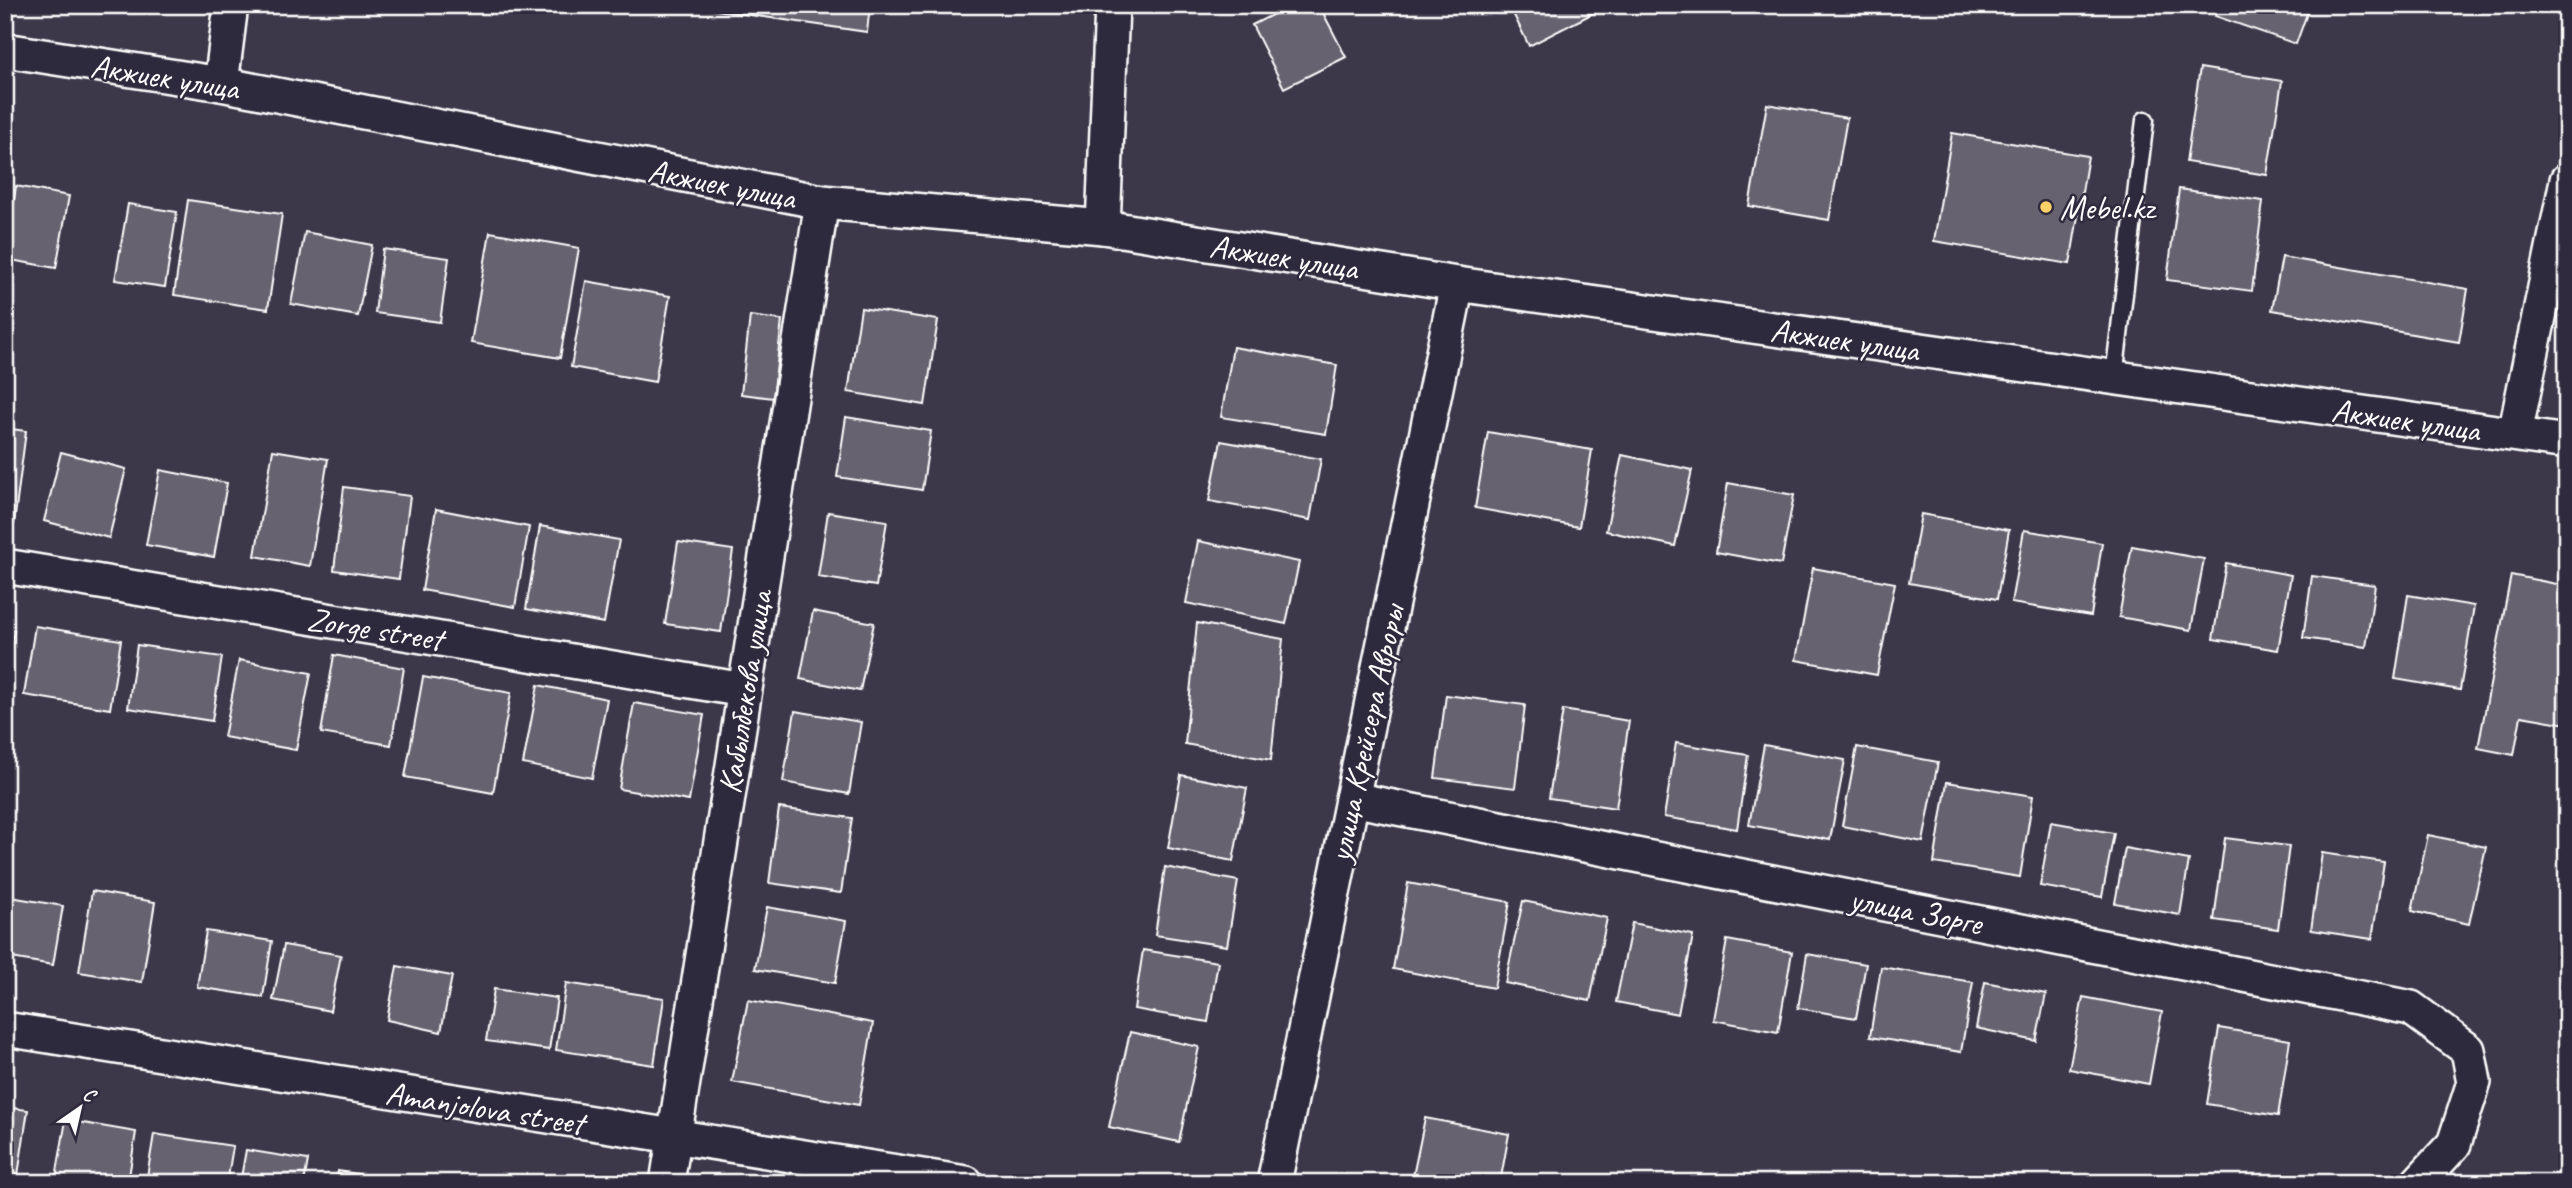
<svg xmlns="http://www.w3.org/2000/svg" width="2572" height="1188" viewBox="0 0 2572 1188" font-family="Caveat,sans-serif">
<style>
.building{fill:#666270;stroke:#fff;stroke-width:2}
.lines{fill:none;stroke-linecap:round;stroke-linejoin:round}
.lane-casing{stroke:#fff;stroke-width:21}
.street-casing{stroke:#fff;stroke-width:38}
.lane{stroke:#2f2a3d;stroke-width:16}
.street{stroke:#2f2a3d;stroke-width:33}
.poi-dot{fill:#ffd166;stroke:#2f2a3d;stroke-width:2.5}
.labels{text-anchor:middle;stroke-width:5;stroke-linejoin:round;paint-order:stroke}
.street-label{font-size:33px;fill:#fff;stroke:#2f2a3d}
.poi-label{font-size:33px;fill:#fff;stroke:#2f2a3d;text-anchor:start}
</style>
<rect width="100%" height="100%" fill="#3c3749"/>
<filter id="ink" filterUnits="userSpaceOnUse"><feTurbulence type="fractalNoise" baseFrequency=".0143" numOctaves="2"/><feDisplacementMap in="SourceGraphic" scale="14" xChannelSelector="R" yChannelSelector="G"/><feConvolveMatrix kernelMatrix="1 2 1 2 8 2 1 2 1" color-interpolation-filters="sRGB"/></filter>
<g filter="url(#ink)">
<g class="building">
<path d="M539,5H574L573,11Z"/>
<path d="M682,5H870L867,32Z"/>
<path d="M1292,5H1319L1346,57L1284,88L1252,25Z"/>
<path d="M1509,5H1609L1529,46Z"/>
<path d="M2219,5H2310L2296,44L2215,16Z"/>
<path d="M2200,68L2282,81L2267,175L2186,162Z"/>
<path d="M1767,104L1847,118L1829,220L1749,206Z"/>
<path d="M1952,133L2088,156L2070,264L1934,241Z"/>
<path d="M16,186L69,196L56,268L5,259Z"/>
<path d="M2179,189L2263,201L2252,291L2167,280Z"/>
<path d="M188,200L282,214L268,309L174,295Z"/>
<path d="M128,204L177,212L165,287L115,280Z"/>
<path d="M305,232L372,245L358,316L291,304Z"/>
<path d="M490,232L579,248L560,358L471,343Z"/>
<path d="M383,249L449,258L440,322L375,313Z"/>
<path d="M2282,257L2468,289L2459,342L2272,310Z"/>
<path d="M586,281L670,296L655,382L571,367Z"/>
<path d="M861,308L938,320L925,405L848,392Z"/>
<path d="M750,316L782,320L773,398L741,394Z"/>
<path d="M1233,347L1337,365L1326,434L1221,417Z"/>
<path d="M846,417L931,431L922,490L837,477Z"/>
<path d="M5,428L26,431L14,524L5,522Z"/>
<path d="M1488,432L1592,450L1579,527L1475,508Z"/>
<path d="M1221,441L1321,459L1310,520L1209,501Z"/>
<path d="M273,450L328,459L310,566L255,556Z"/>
<path d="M61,452L126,469L109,538L44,521Z"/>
<path d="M1622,455L1692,470L1675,546L1606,531Z"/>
<path d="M160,470L227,483L214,557L146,545Z"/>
<path d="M1728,483L1794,495L1781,564L1716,552Z"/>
<path d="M344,487L410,496L399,579L334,570Z"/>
<path d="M436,509L529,527L515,607L422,590Z"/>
<path d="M828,512L887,521L876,586L818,577Z"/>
<path d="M1921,514L2009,530L1997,599L1909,583Z"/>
<path d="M540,526L619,540L604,623L526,609Z"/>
<path d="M2024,530L2102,543L2091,616L2011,603Z"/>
<path d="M1198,541L1299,562L1286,624L1186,603Z"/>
<path d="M678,542L733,550L721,632L665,624Z"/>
<path d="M2132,546L2204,559L2191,630L2119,617Z"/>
<path d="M2226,563L2291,575L2278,650L2213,639Z"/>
<path d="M1813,568L1895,583L1877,675L1796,660Z"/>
<path d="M2511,575L2567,586V724L2521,716L2514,755L2478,748Z"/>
<path d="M2312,576L2375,585L2366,647L2303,638Z"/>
<path d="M2408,595L2474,606L2460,690L2395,679Z"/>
<path d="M813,611L874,623L860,691L800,679Z"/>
<path d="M1197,623L1283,639L1271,760L1185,744Z"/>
<path d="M35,626L121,640L110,709L24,695Z"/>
<path d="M5,629L14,630L6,682H5Z"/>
<path d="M137,645L222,657L212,721L128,708Z"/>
<path d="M334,655L404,668L391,745L321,733Z"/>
<path d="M239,660L311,673L296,750L224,737Z"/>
<path d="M423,677L511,693L493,793L405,777Z"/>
<path d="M538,685L607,699L592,778L523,764Z"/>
<path d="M1446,695L1525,705L1515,788L1435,778Z"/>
<path d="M634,703L704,715L689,801L619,789Z"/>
<path d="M1563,710L1629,721L1616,808L1549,798Z"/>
<path d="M795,711L861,722L849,794L783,782Z"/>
<path d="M1676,743L1748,755L1737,829L1664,817Z"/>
<path d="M1764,745L1845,760L1830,840L1749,825Z"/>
<path d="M1857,747L1938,762L1923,842L1842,826Z"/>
<path d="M1181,775L1247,788L1233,861L1168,848Z"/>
<path d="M1947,782L2033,796L2020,877L1934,863Z"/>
<path d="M779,808L852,818L841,893L769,883Z"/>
<path d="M2051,822L2114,833L2102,897L2040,886Z"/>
<path d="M2428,835L2486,847L2469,924L2412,911Z"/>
<path d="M2225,838L2289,846L2278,929L2214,920Z"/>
<path d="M2125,848L2189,860L2180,915L2115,903Z"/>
<path d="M2322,853L2384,862L2372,939L2311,930Z"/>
<path d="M1165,867L1238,881L1227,946L1155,935Z"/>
<path d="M1408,883L1510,902L1494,988L1393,969Z"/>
<path d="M92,891L155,902L142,982L79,972Z"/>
<path d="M5,896L63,906L53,965L5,957Z"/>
<path d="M1523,901L1607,918L1590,1001L1505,983Z"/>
<path d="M767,907L846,921L835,983L755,969Z"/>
<path d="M1632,923L1693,935L1678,1014L1616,1002Z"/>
<path d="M206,931L272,941L263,997L197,987Z"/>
<path d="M1727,940L1792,952L1778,1032L1713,1020Z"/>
<path d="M284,945L341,955L330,1011L273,1000Z"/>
<path d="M1143,950L1218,962L1208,1022L1134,1009Z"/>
<path d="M1807,954L1866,964L1856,1018L1798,1008Z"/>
<path d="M397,966L452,976L441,1032L387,1020Z"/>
<path d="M1881,967L1973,982L1961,1052L1870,1037Z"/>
<path d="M1985,982L2046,994L2036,1041L1976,1028Z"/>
<path d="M566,983L664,998L654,1065L556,1050Z"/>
<path d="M494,989L557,998L549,1050L486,1041Z"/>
<path d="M2083,997L2162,1012L2149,1084L2069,1069Z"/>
<path d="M748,1000L873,1023L859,1105L732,1082Z"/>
<path d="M2219,1028L2290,1040L2278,1116L2207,1104Z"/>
<path d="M1130,1032L1199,1047L1179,1142L1109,1127Z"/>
<path d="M5,1107L28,1110L18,1175L5,1173Z"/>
<path d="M1425,1118L1509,1134L1500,1183L1412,1181Z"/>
<path d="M66,1120L136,1132L128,1183H55Z"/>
<path d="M154,1134L233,1146L227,1183H146Z"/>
<path d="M246,1150L308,1160L304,1183H240Z"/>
<path d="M338,1171L393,1179L392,1183H336Z"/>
</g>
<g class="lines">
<g class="lane-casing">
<path id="lane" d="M2114,377L2145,120"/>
</g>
<g class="street-casing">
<g id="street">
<path d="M5,50L221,84L822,202L1103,227L1457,284L2567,442"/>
<path d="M221,84L231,5"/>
<path d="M1103,227L1112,5"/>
<path d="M2515,434L2567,180"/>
<path d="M5,566L744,690"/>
<path d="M1352,799L2411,1008L2468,1050L2474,1082L2454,1144L2418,1183"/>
<path d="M5,1029L966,1183"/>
<path d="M667,1183L822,202"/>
<path d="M1274,1183L1457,284"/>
</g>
</g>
<use href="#lane" class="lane"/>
<use href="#street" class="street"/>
</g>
</g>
<circle class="poi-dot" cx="2046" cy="207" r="7"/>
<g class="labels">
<g class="street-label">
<text transform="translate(165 76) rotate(9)" y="12">Акжиек улица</text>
<text transform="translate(722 183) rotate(11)" y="12">Акжиек улица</text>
<text transform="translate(1284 256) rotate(9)" y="12">Акжиек улица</text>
<text transform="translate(1845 339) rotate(8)" y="12">Акжиек улица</text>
<text transform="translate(2406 419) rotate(8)" y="12">Акжиек улица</text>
<text transform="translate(375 628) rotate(9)" y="12">Zorge street</text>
<text transform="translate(744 692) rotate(-81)" y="12">Кабылбекова улица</text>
<text transform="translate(1365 733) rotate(-78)" y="12">улица Крейсера Авроры</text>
<text transform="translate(1916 910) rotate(11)" y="12">улица Зорге</text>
<text transform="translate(485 1107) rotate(9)" y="12">Amanjolova street</text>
</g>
<g class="poi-label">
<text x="2060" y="219">Mebel.kz</text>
</g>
</g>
<rect width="2572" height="1188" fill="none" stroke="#2f2a3d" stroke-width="28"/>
<rect x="14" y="14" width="2544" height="1160" fill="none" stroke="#fff" stroke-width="2.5" filter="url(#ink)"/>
<g transform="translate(80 1108) rotate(34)" stroke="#2f2a3d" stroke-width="5" paint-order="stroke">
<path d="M0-5L12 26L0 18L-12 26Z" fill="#ffffff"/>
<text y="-10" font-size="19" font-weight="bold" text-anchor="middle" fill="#ffffff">С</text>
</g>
</svg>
